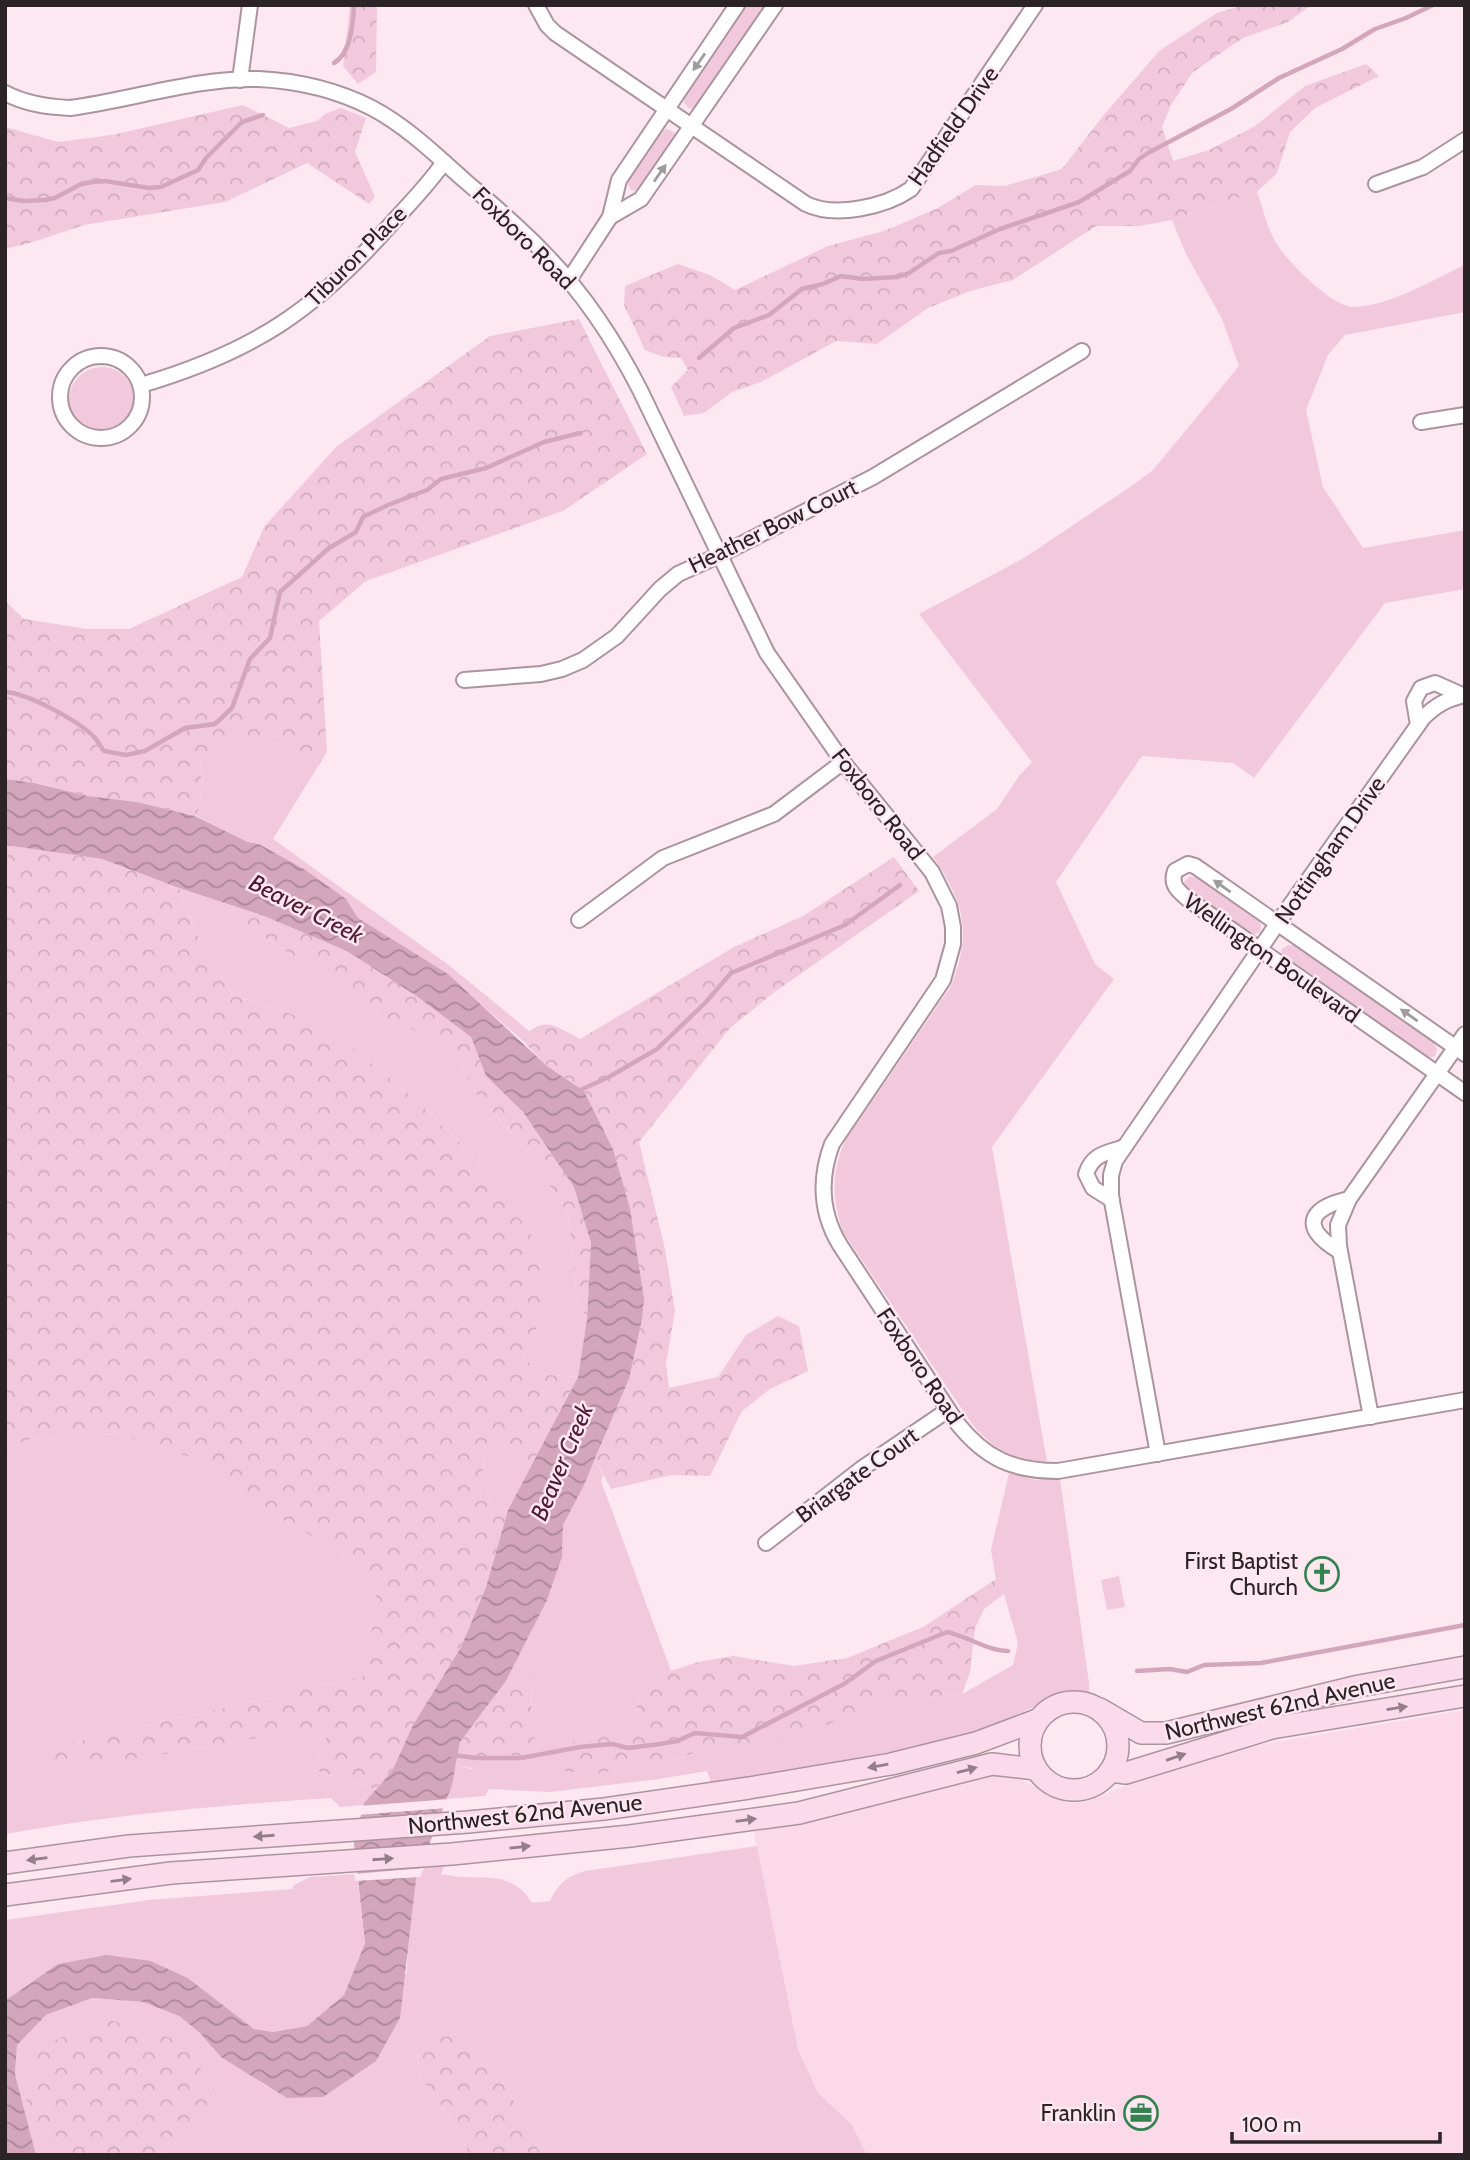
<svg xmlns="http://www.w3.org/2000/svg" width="1470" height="2160" viewBox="0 0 1470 2160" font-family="Cabin,sans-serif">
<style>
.built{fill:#fbd9e8}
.green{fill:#f2c9dc}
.forest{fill:url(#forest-crowns)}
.water{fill:url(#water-waves)}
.pier{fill:#fde8f1}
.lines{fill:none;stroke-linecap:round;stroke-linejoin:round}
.stream{stroke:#d4a6bb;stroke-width:4.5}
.street-casing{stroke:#ac949f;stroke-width:18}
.secondary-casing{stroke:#ac949f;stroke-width:24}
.street{stroke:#fff;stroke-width:14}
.secondary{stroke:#fadaeb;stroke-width:21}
.oneway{fill:#a09c9e}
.oneway2{fill:#937e89}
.labels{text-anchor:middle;stroke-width:5;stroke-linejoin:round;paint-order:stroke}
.street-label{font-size:23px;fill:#2c2327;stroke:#fde8f1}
.poi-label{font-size:23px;fill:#2c2327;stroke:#fde8f1;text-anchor:end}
.water-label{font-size:24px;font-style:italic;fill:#511938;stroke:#fde8f1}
</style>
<defs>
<pattern id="forest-crowns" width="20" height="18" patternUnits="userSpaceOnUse" patternTransform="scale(1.75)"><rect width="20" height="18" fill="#f2c9dc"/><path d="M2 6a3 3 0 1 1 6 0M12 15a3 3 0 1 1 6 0" fill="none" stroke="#d0acbd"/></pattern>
<pattern id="water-waves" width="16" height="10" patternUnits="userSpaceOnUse" patternTransform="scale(1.75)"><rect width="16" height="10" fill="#d4a6bb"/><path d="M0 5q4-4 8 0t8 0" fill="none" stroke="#ac8798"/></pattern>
</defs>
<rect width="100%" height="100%" fill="#fde8f1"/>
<path class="built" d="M1465,1710V2155H867L852,2125L818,2093L798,2049L753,1828L990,1775L1014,1777L1068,1803L1087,1802L1122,1787L1222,1751Z"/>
<g class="green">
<path d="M747,5H770L695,109L688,108L684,102L685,95Z"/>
<path d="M666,129L674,132L676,140L638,191L631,190L628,184L629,177L659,134Z"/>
<path d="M1257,192C1263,208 1267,228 1276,243C1286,260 1333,308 1354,307C1393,305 1430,281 1465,265V312L1345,335L1328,355L1306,410L1323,487L1363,548L1465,530V589L1385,603L1254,778L1233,763L1142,756L1056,882L1095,964L1114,979L992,1147L1047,1462C1013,1460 994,1450 972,1424L843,1232C832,1199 831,1173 845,1141L951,986C972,932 965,904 933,857L997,809L1019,776L1032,762L919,614L1024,558L1133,485L1153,470L1239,366L1222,319L1185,252L1172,220Z"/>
<circle cx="102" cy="400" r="33"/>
<path d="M231,741L283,744L320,763L273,839L450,966L529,1031L520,1038L484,1007L407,949L358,918L352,910L304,869L259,844L248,842L196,816C204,797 200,776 202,755Z"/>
<path d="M1190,876L1198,878L1258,919L1261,925L1260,932L1250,936L1187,893L1183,886L1184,882Z"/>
<path d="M179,888L234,906L231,916L311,967L344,982L376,1015L449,1044L477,1095L522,1145L568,1213L577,1301L587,1319L578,1377L549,1375L523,1359L547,1304L479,1162L413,1097L325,1025L233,995L196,933Z"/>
<path d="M1288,945L1296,946L1434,1043L1437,1049L1435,1056L1426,1059L1282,959L1281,950Z"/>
<path d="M118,1434L196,1459L247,1500L354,1560L377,1599L365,1676L32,1752L143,1758L332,1724L314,1770L376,1789L363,1805L340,1807L331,1798C222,1805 113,1815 5,1834V1452L25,1440Z"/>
<path d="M486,1443H500L533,1463L508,1510L480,1499Z"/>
<path d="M595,1460L603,1476L601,1481L671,1671L649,1678L628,1727L568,1743L651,1767L701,1751L895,1700L962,1694L1013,1665L1018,1643L1004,1594L996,1579L991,1550L1009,1473L1036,1480L1060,1479L1089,1683V1695L1072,1693L1052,1699L995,1724L939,1743L712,1784L707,1771L659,1779L550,1792L489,1789L485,1796L446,1799L456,1765L471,1769L535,1738L531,1716L532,1683L515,1663L562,1557L563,1525Z"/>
<path d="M1119,1576L1125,1607L1107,1610L1101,1580Z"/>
<path d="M757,1846L798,2049L818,2093L852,2125L867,2155H541L505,2084L457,2034L416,2044L420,2077L456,2126L470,2155H159L202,2122L50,2149L58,2155H36L15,2074L17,2044L46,2015L92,1998L143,2002L179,2016L267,2087L407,1973C408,1939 407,1899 420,1868L444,1866L441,1875C449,1874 452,1877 462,1877C492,1878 514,1874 532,1903L550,1901C558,1884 567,1876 585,1871Z"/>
<path d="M357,1874L365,1943L344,1995L307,2026L273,2032L254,2029L188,1978L151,1961L5,2001V1920L149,1900L292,1889L294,1885L310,1877Z"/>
</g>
<g class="forest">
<path d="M350,5H377L376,72L358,84L343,66Z"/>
<path d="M1244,5H1311L1288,22L1243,38L1193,72L1171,105L1162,127L1173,161L1209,150L1255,126L1305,86L1366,64L1379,76L1315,108L1290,132L1277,173L1257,192L1172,220L1139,226H1096L1013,280L970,291L928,308L877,344L836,341L761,382L732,392L704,413L684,416L671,387L688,370L681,358L664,357L645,350L624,305L625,286L678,264L710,275L735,290L828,246L884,231L936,209L976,185L1005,186L1062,169L1103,116L1159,51L1217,13Z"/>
<path d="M243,105L289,128L317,121L325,114L341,108L366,118L355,152L375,197L369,204L307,163L225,202L84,225L30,243L5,249V127L58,142L112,135Z"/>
<path d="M579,319L647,454L563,511L366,581L319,621L327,752L320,763L283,744L231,742L202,755C200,776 204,797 196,816L137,802L88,796L34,783L5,779V601L24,619L87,629H129L242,577L264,527L336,447L490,336Z"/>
<path d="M5,845L102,859L179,888L196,933L233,995L325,1025L413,1097L479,1162L532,1236L547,1304L523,1359L549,1375L578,1377L533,1463L500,1443H486L480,1499L508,1510L486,1587L461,1647L413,1725L392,1771L376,1789L314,1770L331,1725L143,1758L47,1766L31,1752L364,1676L377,1599L354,1560L247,1500L196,1459L118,1434L25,1440L5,1452Z"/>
<path d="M894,857L919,891L776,991L730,1028L639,1142L665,1249L675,1311L666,1364L669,1388L718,1377L746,1335L778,1316L799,1326L808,1371L770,1389L742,1411L710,1476L672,1475L611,1489L595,1460L629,1379L644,1298L630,1208L613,1149L584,1091L547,1066L520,1038C546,1016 552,1024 580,1039L734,947L803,916Z"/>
<path d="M234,906L264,916L347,951L415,995L471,1037L486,1076L523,1112L574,1187L591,1243L587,1319L577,1301L568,1213L522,1145L477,1095L449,1044L376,1015L344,982L311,967L231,916Z"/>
<path d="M996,1579L1004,1594L984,1609L975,1628L970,1672L962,1694L895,1700L862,1710L813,1731L701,1751L651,1767L587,1774L560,1770L568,1743L628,1727L649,1678L698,1662L733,1656L794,1666L847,1658L923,1627Z"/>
<path d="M515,1663L532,1683L531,1716L535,1738L524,1764C500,1770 479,1771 456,1765L460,1742L506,1681Z"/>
<path d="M103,2018L184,2042L215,2091L202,2122L159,2155H58L50,2149L25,2098L41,2047Z"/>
<path d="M457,2034L505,2084L541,2155H470L456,2126L420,2077L416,2043Z"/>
</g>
<path class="water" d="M5,779L34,783L88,796L137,802L195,816L248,842L259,844L304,869L346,899L358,918L448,974L547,1066L584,1091L613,1149L630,1208L644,1298L642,1319L629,1379L583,1487L563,1525L562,1557L547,1600L506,1681L460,1742L452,1785L416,1879L400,2018L376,2061L323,2097L287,2098L221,2057L200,2033L179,2016L143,2002L92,1998L46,2015L17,2045L15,2074L36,2155H5V2001L58,1964L107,1955L151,1961L188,1978L254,2029L273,2032L307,2026L344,1995L365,1943L354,1843L364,1803L392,1771L413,1725L461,1647L486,1587L508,1510L578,1377L587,1319L591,1243L574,1187L523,1112L486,1076L471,1037L415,995L347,951L264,916L179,888L102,859L5,845Z"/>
<g class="pier">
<path d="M450,1799L447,1808L357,1815L360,1806Z"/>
<path d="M424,1868L420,1877L355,1881L354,1874Z"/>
</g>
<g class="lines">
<g class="stream">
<path d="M334,63C351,53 353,24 354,5"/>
<path d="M5,198L23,201L45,200L55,198L81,184L92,182L105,181L149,188L161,187L198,170L206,158L242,122L263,115"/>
<path d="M699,358L734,328L769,315L802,289L823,284L841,276L863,279L898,277L909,273L939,253L951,251L1000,229L1079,202L1130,171L1139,159L1148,153L1231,109L1279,78L1342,49L1375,29L1406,18L1433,5"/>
<path d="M5,692C27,693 79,721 94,737C98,741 101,747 104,751L126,755L145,751L185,728L215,724L232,708L250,659L270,638L280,592L329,548L356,532L363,517L388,505L427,490L441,479L486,468L544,442L580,433"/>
<path d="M578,1091L609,1077L657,1049L705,1003L731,973L845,925L900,885"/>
<path d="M1137,1671L1170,1669L1187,1672L1204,1665L1261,1663L1465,1625"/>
<path d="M452,1755L476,1758H521L580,1747L612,1744L628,1748L660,1744L677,1741L695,1733L742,1737L844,1684L876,1661L947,1632C967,1636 988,1651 1008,1651"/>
</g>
<g class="street-casing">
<g id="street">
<path d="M536,5L547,25L555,33L806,204C835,218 885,207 911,189L1035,5"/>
<path d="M240,80L250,5"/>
<path d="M5,93C26,104 47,107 70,108C131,100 199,77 259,79C298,81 337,90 372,108C406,126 435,154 464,180C492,204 521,228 546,255C585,295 615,341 640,390L767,653L843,762L932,872L949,906L953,927V944L943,980L832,1144C819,1179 820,1212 840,1245L957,1423C985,1458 1012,1471 1058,1471L1465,1400"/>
<path d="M1376,184L1423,167L1465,140"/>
<path d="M610,217L641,199L775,5"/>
<path d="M569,280L610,217L619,180L737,5"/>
<circle cx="101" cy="397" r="41"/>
<path d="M141,385C253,352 315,311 392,223C410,203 429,184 444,162"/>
<path d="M1421,422L1465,415"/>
<path d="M464,680L541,674L562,669L583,660L617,636L660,589L678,574L720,555L873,477L1082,351"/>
<path d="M1418,725L1414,701L1421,688L1435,683L1462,695"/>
<path d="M579,920L663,858L774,814L843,762"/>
<path d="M1465,1054L1195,866L1188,864L1175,871C1170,885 1178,891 1189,900L1465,1093"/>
<path d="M1112,1200L1093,1188L1086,1174C1092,1155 1105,1153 1122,1148"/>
<path d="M1339,1251C1300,1228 1308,1208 1349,1199"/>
<path d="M1371,1417L1339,1246L1338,1225L1349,1199L1465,1034"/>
<path d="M1158,1454L1111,1196V1175L1115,1161L1277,924L1423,718C1436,705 1447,699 1465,695"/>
<path d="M766,1543L861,1469L948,1410"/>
</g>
</g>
<g class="secondary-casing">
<g id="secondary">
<circle cx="1074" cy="1746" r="44"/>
<path d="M1100,1709L1141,1733H1166L1359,1686L1465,1667"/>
<path d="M1110,1771L1126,1773L1272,1728L1465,1696"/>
<path d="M5,1863L129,1846L468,1822L604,1809L749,1788L891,1764L976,1743L1037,1720"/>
<path d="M5,1895L171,1873L452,1854L630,1836L799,1813L992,1764L1036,1769"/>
</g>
</g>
<use href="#street" class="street"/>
<use href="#secondary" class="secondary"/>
</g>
<defs><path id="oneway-solid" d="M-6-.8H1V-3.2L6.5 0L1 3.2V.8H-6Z" transform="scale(1.75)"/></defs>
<g class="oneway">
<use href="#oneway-solid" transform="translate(699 62) rotate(125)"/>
<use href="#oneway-solid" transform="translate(660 173) rotate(-55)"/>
<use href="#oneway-solid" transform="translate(1222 886) rotate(-145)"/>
<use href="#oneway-solid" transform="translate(1409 1015) rotate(-145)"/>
</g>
<g class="oneway2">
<use href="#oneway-solid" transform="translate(1397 1708) rotate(-9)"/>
<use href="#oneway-solid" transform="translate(1176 1757) rotate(-19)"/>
<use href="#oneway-solid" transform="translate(878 1766) rotate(170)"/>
<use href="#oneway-solid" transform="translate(967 1770) rotate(-15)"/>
<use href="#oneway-solid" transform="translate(746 1820) rotate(-8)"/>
<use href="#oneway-solid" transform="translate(264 1836) rotate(176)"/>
<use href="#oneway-solid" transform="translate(520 1847) rotate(-6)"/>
<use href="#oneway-solid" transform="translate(37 1859) rotate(172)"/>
<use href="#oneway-solid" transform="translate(383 1859) rotate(-4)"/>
<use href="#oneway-solid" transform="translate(121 1880) rotate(-7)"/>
</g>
<defs>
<g id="church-ring" transform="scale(1.75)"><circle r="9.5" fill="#fde8f1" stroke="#348252" stroke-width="1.5"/><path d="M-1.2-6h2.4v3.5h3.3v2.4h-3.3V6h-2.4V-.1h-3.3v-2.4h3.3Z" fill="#348252"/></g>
<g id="office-ring" transform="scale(1.75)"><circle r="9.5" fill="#fde8f1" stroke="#348252" stroke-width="1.5"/><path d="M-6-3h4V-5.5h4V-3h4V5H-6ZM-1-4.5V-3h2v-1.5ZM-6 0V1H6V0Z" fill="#348252"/></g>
</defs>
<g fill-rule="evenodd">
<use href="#church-ring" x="1322" y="1574"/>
<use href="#office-ring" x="1141" y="2113"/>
</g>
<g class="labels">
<g class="street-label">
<text transform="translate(953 126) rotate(-55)" y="8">Hadfield Drive</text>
<text transform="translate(524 238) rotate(45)" y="8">Foxboro Road</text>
<text transform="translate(356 256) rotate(-45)" y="8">Tiburon Place</text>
<text transform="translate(773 526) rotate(-26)" y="8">Heather Bow Court</text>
<text transform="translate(878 804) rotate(52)" y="8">Foxboro Road</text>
<text transform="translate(1330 850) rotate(-55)" y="8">Nottingham Drive</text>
<text transform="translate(1272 958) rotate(35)" y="8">Wellington Boulevard</text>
<text transform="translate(920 1366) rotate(56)" y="8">Foxboro Road</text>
<text transform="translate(857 1475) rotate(-36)" y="8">Briargate Court</text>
<text transform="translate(1280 1706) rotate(-13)" y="8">Northwest 62nd Avenue</text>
<text transform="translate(525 1814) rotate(-6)" y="8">Northwest 62nd Avenue</text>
</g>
<g class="poi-label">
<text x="1298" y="1569">First Baptist<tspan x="1298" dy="26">Church</tspan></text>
<text x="1116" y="2121">Franklin</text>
</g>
<g class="water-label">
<text transform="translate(306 909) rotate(27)" y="8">Beaver Creek</text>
<text transform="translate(562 1462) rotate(-67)" y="8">Beaver Creek</text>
</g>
</g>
<rect width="1470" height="2160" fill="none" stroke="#2c2327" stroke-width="14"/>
<path d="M1232 2132v10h208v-10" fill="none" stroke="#2c2327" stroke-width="3.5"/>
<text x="1242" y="2132" font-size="21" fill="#2c2327" stroke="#fde8f1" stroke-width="5" paint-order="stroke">100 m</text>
</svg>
